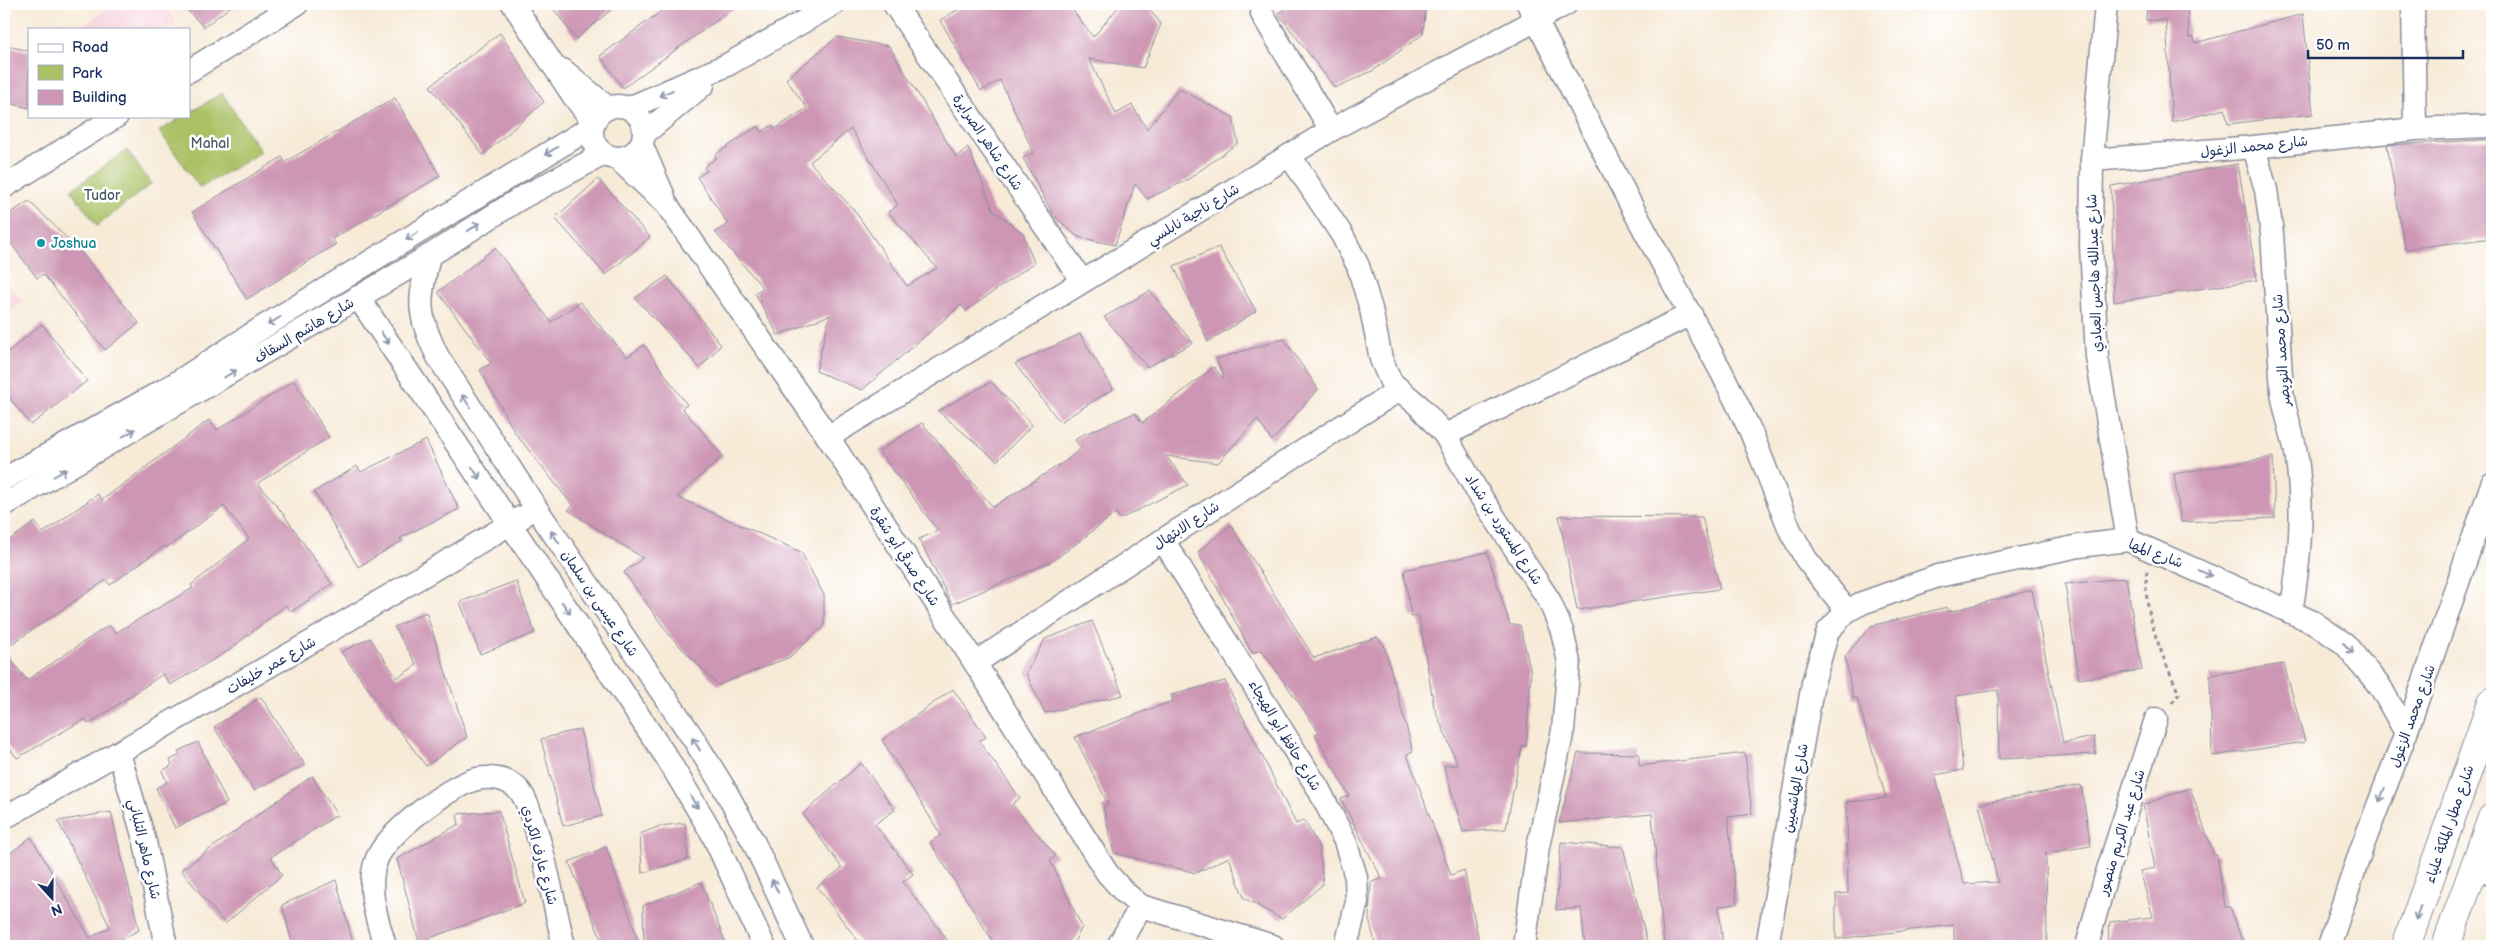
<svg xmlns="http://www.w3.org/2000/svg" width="2496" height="950" viewBox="0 0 2496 950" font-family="'Balsamiq Sans','Playpen Sans Arabic',sans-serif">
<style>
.built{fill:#f6cfd9}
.green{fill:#aac064;stroke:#627861}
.building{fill:#cd96b4;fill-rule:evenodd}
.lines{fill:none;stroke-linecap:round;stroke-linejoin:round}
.minor-casing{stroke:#898c9a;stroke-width:25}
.highway-casing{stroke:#898c9a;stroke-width:30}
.path{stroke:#898c9a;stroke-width:3;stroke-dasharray:4 4;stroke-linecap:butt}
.minor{stroke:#fff;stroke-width:22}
.highway{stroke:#fff;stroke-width:28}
.oneway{stroke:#8d97ae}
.culture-dot{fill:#0f9aa8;stroke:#fff;stroke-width:2}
.labels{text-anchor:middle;stroke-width:5;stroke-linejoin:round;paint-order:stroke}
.street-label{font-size:14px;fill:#1b2f5e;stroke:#fff}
.park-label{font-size:14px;fill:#465a60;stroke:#fff}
.culture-label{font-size:14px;fill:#0d838f;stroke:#fff;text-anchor:start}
</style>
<rect width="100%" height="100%" fill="#fff"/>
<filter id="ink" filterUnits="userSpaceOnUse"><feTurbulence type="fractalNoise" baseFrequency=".02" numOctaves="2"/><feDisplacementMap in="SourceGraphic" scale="10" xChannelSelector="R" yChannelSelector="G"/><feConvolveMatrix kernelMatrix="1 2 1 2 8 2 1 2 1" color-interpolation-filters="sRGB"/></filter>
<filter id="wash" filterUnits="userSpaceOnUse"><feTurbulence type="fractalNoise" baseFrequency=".0096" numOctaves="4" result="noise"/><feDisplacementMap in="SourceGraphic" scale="20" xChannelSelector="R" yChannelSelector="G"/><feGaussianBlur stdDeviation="1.12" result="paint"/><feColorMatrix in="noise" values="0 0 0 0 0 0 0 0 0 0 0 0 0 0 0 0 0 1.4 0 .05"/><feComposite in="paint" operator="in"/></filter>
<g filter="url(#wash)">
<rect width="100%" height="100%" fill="#f7ead7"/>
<g class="built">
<path d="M113,4H164L176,23L167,29H79Z"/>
<path d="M4,279L23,302L4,316Z"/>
</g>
<g class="green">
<path d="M222,93L261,152L200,188L159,131L184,116H189V113Z"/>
<path d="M127,150L151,184L97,226L71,190Z"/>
</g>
<g id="blocks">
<g class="building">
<path d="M181,4H234L204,27Z"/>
<path d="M550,4H618L576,39Z"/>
<path d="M671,4H739L623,88L600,56Z"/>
<path d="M968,4H1068L1093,37L1121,4H1145L1161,24L1143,68L1089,59L1116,114L1132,105L1147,129L1179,89L1233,117L1238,143L1187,180L1147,199L1135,184L1115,245L1078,237L1054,216L1023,158L1034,153L1000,80L981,91L940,20Z"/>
<path d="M1295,4H1426L1423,34L1374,70L1335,88L1278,13Z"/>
<path d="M2147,4H2187L2189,38L2194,37L2195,43L2303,14L2313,114L2228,124L2225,109L2172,122L2166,20H2146Z"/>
<path d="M500,33L544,102L483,155L430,86Z"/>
<path d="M837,37L889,46L956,157L968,147L993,210L1023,233L1034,263L966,311L961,305L862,390L816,371L830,315L778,335L755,293L763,288L715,232L728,224L697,177L707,171L704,167L716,158L715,155L758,126L762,132L772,125L775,129L807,108L786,79ZM851,129L898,205L888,212L937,268L907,286L854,210L810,162Z"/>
<path d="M4,45L29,51V108L4,102Z"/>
<path d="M395,98L440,176L332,239L336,244L247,299L192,212L282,157L285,162Z"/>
<path d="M2482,140H2492V238L2405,249L2387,145Z"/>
<path d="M2238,164L2257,280L2114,302L2111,186Z"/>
<path d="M598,179L650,237L606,275L555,218Z"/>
<path d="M29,201L82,253L139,323L105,350L43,274L37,278L4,234V217Z"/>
<path d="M1219,247L1256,311L1208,342L1174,266Z"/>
<path d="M495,248L551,322L580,302L627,357L644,345L687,405L682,408L723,456L677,497L801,552L824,595V626L790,657L718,685L670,636L624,572L643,558L568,510L573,506L516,434L480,370L491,363L438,292Z"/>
<path d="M667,276L721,345L700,368L635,298Z"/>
<path d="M1150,291L1193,343L1147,367L1104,317Z"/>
<path d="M42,324L87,381L31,425L4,391V355Z"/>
<path d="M1080,334L1113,389L1060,422L1015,364Z"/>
<path d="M1284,339L1318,389L1272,441L1257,419L1218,463L1166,456L1188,485L1120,519L1116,513L1053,561L952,604L919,539L938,531L879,451L922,423L993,507L1067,460L1081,448L1075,440L1082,435L1135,413L1142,423L1214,367L1222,377L1224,376L1216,359Z"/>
<path d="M294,381L329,437L258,483L284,515L332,584L291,612L286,605L228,651L170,685L163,674L89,724L85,719L17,758L4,741V651L27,680L109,625L115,633L193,588L191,585L249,539L224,506L166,548L164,546L110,585L106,580L4,649V544L35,522L43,533L98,494L102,500L209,420L217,430Z"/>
<path d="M991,382L1032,425L997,461L938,411Z"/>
<path d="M426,440L459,509L400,538L402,541L358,567L314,492L357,466L361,472Z"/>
<path d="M2273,457L2275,518L2181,522L2174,474Z"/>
<path d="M1559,516L1702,517L1720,589L1577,610Z"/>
<path d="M1231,525L1314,658L1377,637L1384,645L1413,751L1407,754L1451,875L1464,870L1480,946H1376L1369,920L1371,882L1382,879L1341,799L1349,796L1315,734L1319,732L1262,650L1252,653L1198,552Z"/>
<path d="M1487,552L1510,625H1520L1531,673L1526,746H1522L1506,829L1463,832L1444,765H1458L1434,707L1419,616L1411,617L1404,570Z"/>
<path d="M2126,578L2142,670L2079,679L2065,584Z"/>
<path d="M516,581L535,633L480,654L460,602Z"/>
<path d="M2032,590L2063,743L2094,737L2096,754L1999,759L1998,690L1956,696L1963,770L1935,775L1964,884L1998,882L1979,804L2081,785L2091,846L2046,853L2047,946H1954V925L1836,939V894L1848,893L1847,802L1886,798L1857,698H1853L1845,656L1871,626L1947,607L1948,612Z"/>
<path d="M426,612L467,737L426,766L341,652L370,638L397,678L417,665L394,627Z"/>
<path d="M1092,621L1123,695L1045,713L1026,673L1045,639Z"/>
<path d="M2284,664L2305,742L2212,756L2210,675Z"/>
<path d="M1225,681L1296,824L1304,820L1319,847L1323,884L1282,919L1244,898L1229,857L1196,873L1114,853L1103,807L1108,804L1075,737L1173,701L1171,695Z"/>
<path d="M953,689L986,737L979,741L1020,798L1012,804L1056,856L1050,860L1082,927L1072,946H996L930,842L941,835L882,740Z"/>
<path d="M261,697L305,765L254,790L214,727Z"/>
<path d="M580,729L602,816L563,826L541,739Z"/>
<path d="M198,742L227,803L175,828L156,788L167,782L162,771L172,765L170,760L180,755L178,751Z"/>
<path d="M1578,753L1639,754V766L1745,753L1752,814L1728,817L1737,904L1719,906L1723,946H1664L1652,814L1559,823Z"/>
<path d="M861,763L895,810L875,824L913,874L903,882L952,946H862L817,887L842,868L803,814Z"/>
<path d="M312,776L337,815L271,857L282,875L225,924L181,870Z"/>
<path d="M2190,788L2214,855H2217L2225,907H2230L2244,946H2107L2110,922L2153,917L2140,871L2155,868L2143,805Z"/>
<path d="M499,811L525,903L419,942L397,859L459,824L457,814Z"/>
<path d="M111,812L139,930L109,946H4V858L31,837L90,938L110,927L58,821Z"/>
<path d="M685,823L688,859L642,873L640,834L660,826Z"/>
<path d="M1561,842L1623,847L1648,946H1585L1581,908L1556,910Z"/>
<path d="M606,847L618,881L640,946H604L569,862Z"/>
<path d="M336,880L354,946H293L282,905Z"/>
<path d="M701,882L727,946H644L643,906Z"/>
</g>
</g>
</g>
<g filter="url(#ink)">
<use href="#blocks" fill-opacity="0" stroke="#898c9a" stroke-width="1"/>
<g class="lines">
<g class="minor-casing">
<g id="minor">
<path d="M513,4L572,94L594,123"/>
<path d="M894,4L1082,281"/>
<path d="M1528,4L1632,207L1722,373L1751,432L1790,530L1806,559L1847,611"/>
<path d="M2106,4L2092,160L2091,245L2097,357L2128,540"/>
<path d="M2413,4L2415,129"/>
<path d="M1262,14L1331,130"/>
<path d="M563,70L608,108"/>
<path d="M189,71L297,4"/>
<circle cx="618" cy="132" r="26"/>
<path d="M629,108L727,65L834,4"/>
<path d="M644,134L703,85"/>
<path d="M641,144L664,197"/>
<path d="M2254,147L2266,190L2272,234L2282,392C2285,415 2294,436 2297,459C2304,511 2300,560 2291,612"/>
<path d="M1290,156L1342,235L1358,266L1371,309L1381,359L1391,382L1419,406L1445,435L1477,491L1549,600L1562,631L1569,662L1563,730L1538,847L1524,946"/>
<path d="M617,158L667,205L828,437L975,663L1107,873L1124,892L1141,906L1273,946"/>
<path d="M2092,160L2254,147L2415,129L2492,126"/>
<path d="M4,187L117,116"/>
<path d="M429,256C418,301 417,315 438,357L536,508L693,738L724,788L754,843L802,946"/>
<path d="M358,297L667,758L712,833L764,946"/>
<path d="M1445,435L1691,314"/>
<path d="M828,437L1331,130L1566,4"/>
<path d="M4,479L173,385L263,327L593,126"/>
<path d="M4,505L429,256L521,198L604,154"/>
<path d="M1163,540L1318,788L1345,841L1356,877L1357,902L1346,946"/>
<path d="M975,663L1163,540L1399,390"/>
<path d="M119,753L145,842L166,946"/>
<path d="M4,818L311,642L522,517"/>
<path d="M2478,858L2492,875"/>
<path d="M385,946C377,919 366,889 376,861C385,834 450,785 477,779C492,776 508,779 519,790C537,810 556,915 564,946"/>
<path d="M1118,946L1141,906"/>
<path d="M1767,946L1813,683L1828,631L1847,611L1862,603L1938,576L2079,546L2128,540L2313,622L2345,644L2381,688L2406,733"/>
<path d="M2087,946L2105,879L2156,719"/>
<path d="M2329,946L2361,850L2406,733L2492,484"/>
</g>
</g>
<g class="highway-casing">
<g id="highway">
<path d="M2406,946L2492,702"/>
<path d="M2446,946L2492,818"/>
</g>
</g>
<path class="path" d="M2147,571C2141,612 2164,658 2179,694L2171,704"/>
<use href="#minor" class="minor"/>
<use href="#highway" class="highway"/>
</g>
<defs><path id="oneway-shaft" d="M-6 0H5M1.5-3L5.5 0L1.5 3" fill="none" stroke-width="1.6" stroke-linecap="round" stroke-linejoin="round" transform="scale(1.25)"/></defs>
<g class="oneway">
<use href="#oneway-shaft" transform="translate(666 93) rotate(157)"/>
<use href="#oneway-shaft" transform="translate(551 151) rotate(149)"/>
<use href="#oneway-shaft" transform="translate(474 227) rotate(-33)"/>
<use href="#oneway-shaft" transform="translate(412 236) rotate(148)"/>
<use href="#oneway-shaft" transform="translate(274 321) rotate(148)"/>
<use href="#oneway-shaft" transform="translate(385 338) rotate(56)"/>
<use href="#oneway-shaft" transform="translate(230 374) rotate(-30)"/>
<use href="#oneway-shaft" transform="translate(466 401) rotate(-123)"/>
<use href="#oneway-shaft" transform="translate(129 433) rotate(-30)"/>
<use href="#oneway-shaft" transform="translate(60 473) rotate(-30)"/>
<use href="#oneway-shaft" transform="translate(476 473) rotate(56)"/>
<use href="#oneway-shaft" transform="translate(555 537) rotate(-124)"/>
<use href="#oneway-shaft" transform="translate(2205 573) rotate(24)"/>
<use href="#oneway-shaft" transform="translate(566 608) rotate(56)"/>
<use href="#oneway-shaft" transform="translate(2348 648) rotate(47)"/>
<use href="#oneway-shaft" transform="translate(696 744) rotate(-122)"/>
<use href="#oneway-shaft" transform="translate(2382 795) rotate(111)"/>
<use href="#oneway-shaft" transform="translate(694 802) rotate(59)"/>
<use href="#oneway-shaft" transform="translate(775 886) rotate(-116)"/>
<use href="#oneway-shaft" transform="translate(2418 913) rotate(109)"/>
</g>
</g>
<circle class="culture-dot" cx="41" cy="243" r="5"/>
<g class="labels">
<g class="street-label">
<text transform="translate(988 142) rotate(56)" y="5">شارع شاهر الصرايرة</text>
<text transform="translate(2254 146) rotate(-6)" y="5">شارع محمد الزغول</text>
<text transform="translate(1193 214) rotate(-31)" y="5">شارع ناجية نابلسي</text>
<text transform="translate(2094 273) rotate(-92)" y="5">شارع عبدالله هاجس العبادي</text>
<text transform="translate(304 330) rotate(-31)" y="5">شارع هاشم السقاف</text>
<text transform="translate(2281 350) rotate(-94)" y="5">شارع محمد النويصر</text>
<text transform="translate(1186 525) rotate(-33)" y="5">شارع الابتهال</text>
<text transform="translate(1504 529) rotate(57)" y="5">شارع المستورد بن شداد</text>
<text transform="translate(2156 553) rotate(21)" y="5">شارع المها</text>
<text transform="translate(905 556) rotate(57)" y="5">شارع صدقي أبو شقرة</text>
<text transform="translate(600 603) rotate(56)" y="5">شارع عيسى بن سلمان</text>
<text transform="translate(271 665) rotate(-30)" y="5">شارع عمر خليفات</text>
<text transform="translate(2412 716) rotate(-70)" y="5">شارع محمد الزغول</text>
<text transform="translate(1285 735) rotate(59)" y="5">شارع حافظ أبو الهيجاء</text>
<text transform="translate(1795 788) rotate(-80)" y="5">شارع الهاشميين</text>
<text transform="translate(2449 824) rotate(-71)" y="5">شارع مطار الملكة علياء</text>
<text transform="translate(2121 832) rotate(-73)" y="5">شارع عبد الكريم منصور</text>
<text transform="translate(145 849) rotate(77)" y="5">شارع ماهر التلباني</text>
<text transform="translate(540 855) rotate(75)" y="5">شارع عارف الكردي</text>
</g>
<g class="park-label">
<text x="210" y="148">Mahal</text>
<text x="102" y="200">Tudor</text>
</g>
<g class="culture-label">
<text x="51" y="248">Joshua</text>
</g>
</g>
<rect width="2496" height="950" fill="none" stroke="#fff" stroke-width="20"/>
<rect x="28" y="28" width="162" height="90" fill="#ffffff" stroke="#a4acbf"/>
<rect x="38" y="44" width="25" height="8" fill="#ffffff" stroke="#a4acbf"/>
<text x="72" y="52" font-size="15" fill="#1b2f5e">Road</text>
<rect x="38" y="65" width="25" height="15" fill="#aac064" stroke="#a4acbf"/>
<text x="72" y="78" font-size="15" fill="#1b2f5e">Park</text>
<rect x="38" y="90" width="25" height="15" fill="#cd96b4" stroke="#a4acbf"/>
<text x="72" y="102" font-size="15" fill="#1b2f5e">Building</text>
<g transform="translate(52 898) rotate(159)" stroke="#ffffff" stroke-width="4" paint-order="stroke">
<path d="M0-4L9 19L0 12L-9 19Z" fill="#1b2f5e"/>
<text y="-8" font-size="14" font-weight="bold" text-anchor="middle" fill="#1b2f5e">N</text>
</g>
<path d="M2308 50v8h155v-8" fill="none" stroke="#1b2f5e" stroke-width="2.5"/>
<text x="2316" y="50" font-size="15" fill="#1b2f5e" stroke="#ffffff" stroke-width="4" paint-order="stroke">50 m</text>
</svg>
